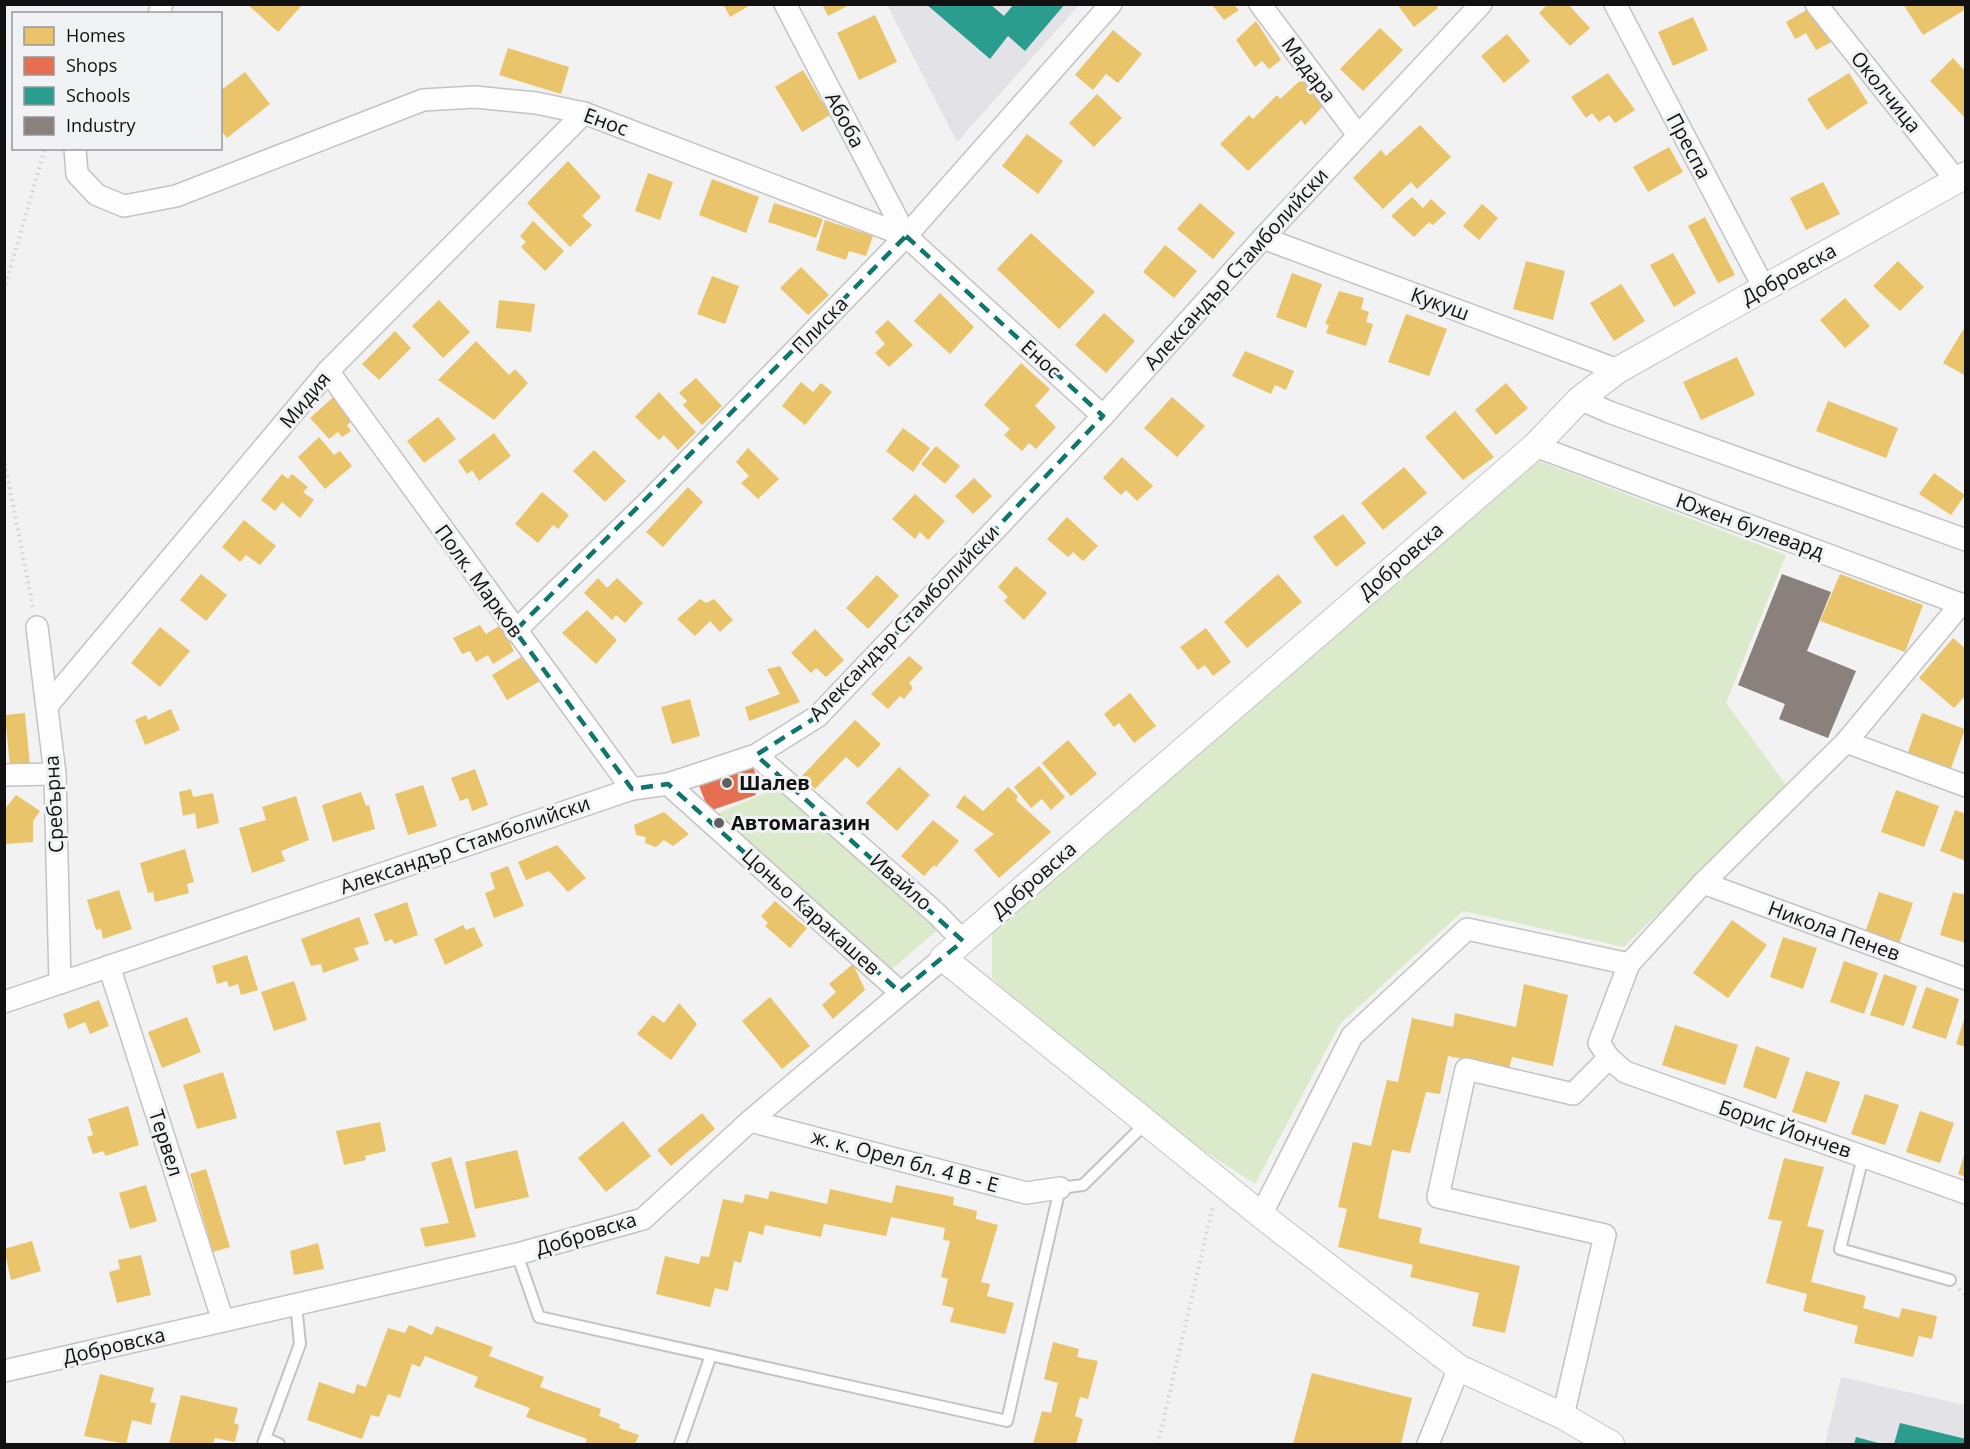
<svg xmlns="http://www.w3.org/2000/svg" width="1970" height="1449" viewBox="0 0 1970 1449" font-family="'Open Sans',sans-serif">
<style>
.built{fill:#e2e2e7}
.green{fill:#dbeaca}
.homes{fill:#e9c46a}
.shops{fill:#e76f51}
.schools{fill:#2a9d8f}
.industry{fill:#8a817c}
.lines{fill:none;stroke-linecap:round;stroke-linejoin:round}
.service-casing{stroke:#c3c3c3;stroke-width:14}
.minor-casing{stroke:#c3c3c3;stroke-width:24}
.tertiary-casing{stroke:#c3c3c3;stroke-width:28}
.path{stroke:#d1d1d1;stroke-width:4;stroke-dasharray:1.5 4.5;stroke-linecap:butt}
.service{stroke:#fdfdfd;stroke-width:10}
.minor{stroke:#fdfdfd;stroke-width:21}
.tertiary{stroke:#fdfdfd;stroke-width:26}
.marked{fill:none;stroke:#0f766e;stroke-width:4.5;stroke-dasharray:12 8;stroke-linejoin:round}
.poi-dot{fill:#606060;stroke:#f1f2f3;stroke-width:2}
.labels{text-anchor:middle;stroke-width:6;stroke-linejoin:round;paint-order:stroke}
.street-label{font-size:20px;fill:#111;stroke:#f1f2f3}
.poi-label{font-size:20px;font-weight:bold;fill:#111;stroke:#f1f2f3;text-anchor:start}
</style>
<rect width="100%" height="100%" fill="#f2f2f2"/>
<g class="built">
<path d="M887,5H1079L957,142Z"/>
<path d="M1841,1377L1965,1405V1444H1825Z"/>
</g>
<g class="green">
<path d="M1539,461L1786,555L1726,703L1787,786L1624,947L1463,911L1340,1024L1255,1184L1157,1120L992,978V933Z"/>
<path d="M779,787L942,926L892,969L714,815Z"/>
</g>
<g class="homes">
<path d="M247,4H303L278,32Z"/>
<path d="M723,4H752L730,17Z"/>
<path d="M822,4H851L828,16Z"/>
<path d="M1397,4H1435L1438,8L1414,27Z"/>
<path d="M1548,4H1568L1590,28L1570,46L1539,13Z"/>
<path d="M1903,4H1965L1966,9L1923,35Z"/>
<path d="M1212,5H1234L1239,10L1224,20Z"/>
<path d="M1815,5L1835,40L1816,50L1806,33L1795,39L1786,22Z"/>
<path d="M875,15L897,62L859,80L837,33Z"/>
<path d="M1693,17L1708,50L1673,66L1658,32Z"/>
<path d="M1256,21L1281,60L1269,69L1262,61L1255,67L1236,40Z"/>
<path d="M1380,28L1403,50L1363,91L1340,69Z"/>
<path d="M1113,30L1142,54L1118,83L1106,74L1093,90L1075,75Z"/>
<path d="M1507,34L1530,61L1504,83L1481,56Z"/>
<path d="M508,48L569,67L561,94L499,75Z"/>
<path d="M1953,58L1963,69L1966,67V119L1930,81Z"/>
<path d="M803,70L830,115L802,132L775,87Z"/>
<path d="M245,72L270,104L227,138L220,129V91Z"/>
<path d="M1608,73L1635,110L1615,123L1609,115L1599,122L1592,113L1586,118L1571,97Z"/>
<path d="M1849,73L1868,103L1827,130L1807,99Z"/>
<path d="M1304,77L1325,104L1305,125L1301,120L1248,171L1220,144L1249,115L1253,119L1277,95L1280,99Z"/>
<path d="M1097,94L1122,118L1094,147L1069,123Z"/>
<path d="M1420,125L1451,157L1417,189L1411,182L1383,209L1353,178L1381,150L1386,156Z"/>
<path d="M1027,134L1063,161L1038,194L1002,166Z"/>
<path d="M1669,147L1683,172L1648,192L1633,167Z"/>
<path d="M568,161L601,197L582,216L592,225L570,247L527,203Z"/>
<path d="M648,173L673,182L660,220L635,211Z"/>
<path d="M712,179L759,197L746,233L699,215Z"/>
<path d="M1823,182L1840,214L1806,230L1790,198Z"/>
<path d="M1412,197L1423,208L1431,199L1446,213L1433,225L1429,222L1414,237L1391,216Z"/>
<path d="M774,203L823,219L816,238L768,222Z"/>
<path d="M1200,203L1235,233L1213,259L1177,229Z"/>
<path d="M1482,204L1498,218L1479,240L1463,226Z"/>
<path d="M1705,217L1735,275L1718,283L1688,226Z"/>
<path d="M825,220L873,236L866,256L849,251L846,260L816,250Z"/>
<path d="M533,221L564,251L545,271L521,247L526,242L520,236Z"/>
<path d="M1031,233L1095,292L1059,329L997,269Z"/>
<path d="M1165,245L1197,271L1174,298L1143,272Z"/>
<path d="M1673,253L1696,293L1674,307L1650,265Z"/>
<path d="M1526,261L1565,271L1553,320L1513,309Z"/>
<path d="M1898,261L1924,287L1900,311L1873,286Z"/>
<path d="M801,267L829,295L808,315L780,288Z"/>
<path d="M1292,273L1322,284L1306,328L1276,317Z"/>
<path d="M712,276L739,286L725,324L697,314Z"/>
<path d="M1621,284L1645,321L1614,341L1590,303Z"/>
<path d="M1339,291L1364,298L1361,309L1369,312L1366,322L1373,324L1366,346L1326,333L1329,325L1325,324Z"/>
<path d="M940,293L974,327L950,354L914,321Z"/>
<path d="M1845,298L1870,326L1845,348L1820,320Z"/>
<path d="M439,300L470,332L443,358L412,326Z"/>
<path d="M499,300L535,304L531,332L496,328Z"/>
<path d="M1104,313L1135,341L1106,373L1075,345Z"/>
<path d="M1406,314L1447,329L1429,376L1388,362Z"/>
<path d="M888,320L913,345L889,367L875,353L885,344L875,332Z"/>
<path d="M1963,330L1966,332V376L1943,363Z"/>
<path d="M395,331L411,348L379,380L362,364Z"/>
<path d="M476,341L509,375L515,369L528,383L494,420L438,380Z"/>
<path d="M1245,351L1294,371L1286,390L1275,385L1271,394L1232,376Z"/>
<path d="M1737,357L1755,395L1701,420L1683,382Z"/>
<path d="M1021,363L1050,389L1035,406L1056,427L1036,449L1029,443L1022,451L1004,435L1010,429L984,405Z"/>
<path d="M696,378L722,406L702,425L683,405L687,401L679,393Z"/>
<path d="M801,382L813,392L821,383L832,392L805,425L782,406Z"/>
<path d="M1506,383L1528,408L1496,435L1475,410Z"/>
<path d="M659,392L696,432L678,450L664,435L659,440L635,417Z"/>
<path d="M338,393L356,418L347,425L351,431L342,437L338,432L329,439L310,418Z"/>
<path d="M1172,397L1205,426L1177,457L1144,428Z"/>
<path d="M1828,401L1898,428L1886,458L1816,431Z"/>
<path d="M1455,411L1494,457L1463,480L1425,437Z"/>
<path d="M438,417L456,439L424,463L407,441Z"/>
<path d="M903,428L930,448L913,472L886,451Z"/>
<path d="M494,433L511,456L479,481L472,470L467,474L458,461Z"/>
<path d="M319,437L334,455L340,451L352,466L325,489L298,457Z"/>
<path d="M936,446L960,466L945,484L921,464Z"/>
<path d="M748,448L779,479L758,499L741,483L749,476L736,462Z"/>
<path d="M594,450L626,481L605,502L573,471Z"/>
<path d="M1122,457L1153,486L1137,501L1126,490L1121,495L1103,478Z"/>
<path d="M1404,467L1427,493L1383,530L1361,503Z"/>
<path d="M1934,473L1965,495L1951,515L1919,494Z"/>
<path d="M282,474L288,479L292,474L308,487L303,492L314,500L300,518L282,502L275,511L261,500Z"/>
<path d="M974,478L992,496L973,514L955,496Z"/>
<path d="M688,487L703,502L663,547L646,532Z"/>
<path d="M542,492L569,515L558,529L553,525L538,543L515,524Z"/>
<path d="M915,494L945,521L928,540L920,532L915,539L892,519Z"/>
<path d="M1343,514L1366,543L1336,567L1313,537Z"/>
<path d="M1067,517L1098,546L1083,561L1073,552L1068,557L1047,539Z"/>
<path d="M244,520L276,546L260,565L246,555L240,562L222,547Z"/>
<path d="M1016,566L1047,593L1024,620L1004,601L1008,597L998,587Z"/>
<path d="M201,574L227,595L206,621L180,600Z"/>
<path d="M1278,574L1302,602L1247,648L1224,622Z"/>
<path d="M1840,574L1923,605L1905,652L1820,621Z"/>
<path d="M877,575L899,596L868,629L846,608Z"/>
<path d="M598,578L607,588L617,578L643,603L625,623L616,615L612,620L584,593Z"/>
<path d="M700,599L706,603L714,599L733,620L720,632L710,621L695,636L677,619Z"/>
<path d="M587,610L617,640L596,664L562,633Z"/>
<path d="M504,623L516,639L510,643L514,651L493,664L488,655L476,662L470,651L462,654L453,638L480,625L486,634Z"/>
<path d="M160,627L190,651L160,687L131,663Z"/>
<path d="M1206,628L1231,662L1213,676L1205,665L1198,670L1180,647Z"/>
<path d="M815,629L844,660L826,677L816,668L811,673L791,653Z"/>
<path d="M1953,638L1966,649V695L1954,708L1919,678Z"/>
<path d="M526,654L542,680L507,700L492,675Z"/>
<path d="M909,656L923,668L909,683L913,688L904,699L900,696L888,709L871,694Z"/>
<path d="M780,666L800,702L749,721L745,707L780,694L767,669Z"/>
<path d="M1130,693L1156,726L1134,743L1119,723L1114,727L1104,714Z"/>
<path d="M690,699L700,736L672,744L661,707Z"/>
<path d="M171,709L180,730L145,745L135,720L146,715L148,720Z"/>
<path d="M25,713L30,766L10,767L5,715Z"/>
<path d="M1922,713L1965,729L1950,771L1907,755Z"/>
<path d="M855,720L881,744L858,768L846,757L815,789L802,776Z"/>
<path d="M1068,740L1097,774L1071,796L1042,763Z"/>
<path d="M1039,766L1065,797L1051,810L1042,799L1031,808L1014,787Z"/>
<path d="M899,767L930,795L897,831L866,803Z"/>
<path d="M475,769L488,805L472,811L468,798L460,801L451,778Z"/>
<path d="M423,785L437,826L408,835L395,794Z"/>
<path d="M1008,787L1018,796L1016,800L1051,832L999,878L974,850L994,834L956,807L964,795L983,811Z"/>
<path d="M191,789L193,797L213,793L219,823L197,829L195,813L183,816L179,792Z"/>
<path d="M1896,790L1939,806L1924,847L1881,832Z"/>
<path d="M361,792L366,806L369,805L375,829L333,842L322,805Z"/>
<path d="M16,795L40,811L33,821V842L4,844V810Z"/>
<path d="M296,796L309,840L281,851L285,861L252,873L239,828L266,820L262,807Z"/>
<path d="M1955,810L1966,814V861L1940,851Z"/>
<path d="M664,812L689,834L673,846L664,840L656,847L645,843L646,837L636,835L634,825Z"/>
<path d="M933,820L959,841L936,867L934,865L924,876L901,856Z"/>
<path d="M557,845L586,878L568,892L549,871L526,880L518,862Z"/>
<path d="M185,849L194,882L187,884L189,893L155,902L153,892L148,893L140,863Z"/>
<path d="M508,866L524,906L494,918L485,893L495,889L490,873Z"/>
<path d="M119,890L132,929L103,939L101,929L96,930L87,900Z"/>
<path d="M1879,892L1913,903L1899,944L1865,933Z"/>
<path d="M1953,892L1966,895V943L1940,935Z"/>
<path d="M775,901L807,928L790,948L765,926L768,923L761,916Z"/>
<path d="M407,902L418,935L394,944L392,939L385,942L374,914Z"/>
<path d="M359,917L369,944L354,948L359,960L323,973L321,964L311,966L301,939Z"/>
<path d="M1732,920L1767,945L1728,998L1693,973Z"/>
<path d="M463,925L466,930L474,927L483,946L445,965L434,939Z"/>
<path d="M1783,937L1817,948L1803,989L1770,977Z"/>
<path d="M247,955L258,990L241,995L238,984L229,987L227,981L217,984L212,966Z"/>
<path d="M1844,961L1878,973L1864,1014L1830,1002Z"/>
<path d="M853,964L865,990L833,1019L822,1005L836,992L829,984Z"/>
<path d="M1884,974L1917,986L1904,1026L1870,1015Z"/>
<path d="M294,981L307,1020L274,1031L261,992Z"/>
<path d="M1524,984L1568,995L1553,1066L1512,1057L1509,1068L1448,1056L1440,1094L1426,1092L1410,1153L1392,1150L1378,1218L1422,1228L1419,1243L1520,1266L1505,1333L1472,1326L1479,1293L1410,1277L1413,1265L1338,1247L1347,1209L1338,1207L1353,1142L1371,1146L1387,1080L1398,1082L1412,1018L1453,1027L1455,1013L1516,1027Z"/>
<path d="M1926,987L1959,999L1946,1039L1912,1028Z"/>
<path d="M770,997L810,1046L782,1069L742,1021Z"/>
<path d="M99,1000L109,1026L90,1034L85,1022L68,1029L63,1014Z"/>
<path d="M679,1003L697,1024L671,1060L637,1034L653,1015L664,1023Z"/>
<path d="M187,1017L201,1052L162,1068L148,1032Z"/>
<path d="M1965,1017H1966V1047L1956,1044Z"/>
<path d="M1675,1025L1738,1045L1725,1085L1662,1065Z"/>
<path d="M1756,1046L1790,1058L1776,1099L1743,1087Z"/>
<path d="M1806,1071L1840,1082L1826,1123L1792,1112Z"/>
<path d="M223,1072L237,1118L197,1129L183,1085Z"/>
<path d="M1865,1094L1899,1105L1885,1145L1851,1134Z"/>
<path d="M128,1106L139,1145L105,1156L104,1151L93,1154L87,1137L93,1135L88,1119Z"/>
<path d="M1920,1111L1954,1123L1940,1163L1906,1152Z"/>
<path d="M702,1113L715,1129L671,1166L657,1150Z"/>
<path d="M623,1121L651,1156L606,1192L578,1158Z"/>
<path d="M380,1122L386,1151L365,1156L366,1160L344,1165L336,1131Z"/>
<path d="M517,1150L529,1197L475,1209L465,1162Z"/>
<path d="M1965,1153H1966V1177L1958,1174Z"/>
<path d="M451,1157L476,1237L425,1247L420,1228L449,1223L431,1163Z"/>
<path d="M1784,1158L1824,1167L1807,1226L1824,1230L1811,1282L1866,1296L1863,1308L1899,1318L1902,1308L1937,1316L1932,1339L1919,1336L1913,1357L1854,1343L1858,1326L1803,1311L1807,1294L1766,1283L1782,1221L1768,1219Z"/>
<path d="M206,1169L230,1247L213,1252L190,1174Z"/>
<path d="M146,1185L157,1221L130,1229L119,1193Z"/>
<path d="M896,1185L954,1197L953,1205L977,1211L976,1219L998,1225L981,1282L990,1284L987,1296L1014,1303L1005,1334L950,1322L954,1308L942,1305L948,1279L941,1277L950,1241L943,1240L945,1228L891,1217L886,1236L824,1224L821,1237L765,1225L763,1235L749,1231L741,1263L734,1261L728,1291L715,1288L710,1307L656,1294L665,1256L699,1264L701,1256L709,1257L723,1199L743,1203L745,1194L768,1199L770,1191L827,1204L830,1189L892,1203Z"/>
<path d="M32,1241L41,1271L11,1280L4,1249Z"/>
<path d="M318,1243L324,1269L294,1275L290,1251Z"/>
<path d="M141,1255L151,1295L117,1303L109,1272L120,1269L118,1260Z"/>
<path d="M409,1325L432,1335L436,1326L493,1347L489,1356L544,1377L540,1387L601,1409L599,1416L620,1424L619,1428L639,1435L635,1444H585L587,1439L526,1417L530,1408L474,1387L478,1377L425,1356L420,1367L412,1364L400,1398L388,1394L379,1417L371,1415L362,1439L307,1420L319,1382L354,1394L357,1384L366,1387L388,1328L405,1333Z"/>
<path d="M1053,1342L1079,1349L1077,1357L1098,1361L1088,1399L1080,1397L1075,1416L1083,1419L1076,1444H1033L1042,1411L1051,1413L1058,1383L1044,1379Z"/>
<path d="M1312,1373L1412,1398L1401,1444H1293Z"/>
<path d="M100,1374L154,1388L150,1402L156,1403L151,1425L132,1420L126,1444L84,1436Z"/>
<path d="M181,1395L238,1408L234,1423L239,1425L235,1442L215,1438L213,1444H169Z"/>
</g>
<path class="shops" d="M752,765L757,777L750,780L756,795L709,811L698,783Z"/>
<g class="schools">
<path d="M926,4H990L1004,16L1014,4H1065L1025,51L1008,36L990,59Z"/>
<path d="M1900,1423L1966,1439V1444H1894Z"/>
<path d="M1856,1437L1882,1444H1854Z"/>
</g>
<path class="industry" d="M1782,574L1831,592L1807,651L1856,671L1828,738L1779,719L1785,704L1738,685Z"/>
<g class="lines">
<g class="service-casing">
<g id="service">
<path d="M1863,1157L1840,1249L1950,1280"/>
<path d="M517,1254L539,1317L1007,1421L1060,1188L1083,1185L1147,1122"/>
<path d="M265,1438L279,1444"/>
<path d="M263,1444L300,1344L296,1304"/>
<path d="M680,1444L711,1355"/>
</g>
</g>
<g class="minor-casing">
<g id="minor">
<path d="M785,4L906,236"/>
<path d="M1260,4L1358,135"/>
<path d="M1615,4L1764,288"/>
<path d="M1816,4L1956,180"/>
<path d="M159,14L162,4"/>
<path d="M75,148L77,174L97,195L124,206L176,196L423,100L475,97L536,103L584,113L906,236L1103,416"/>
<path d="M1263,238L1618,370"/>
<path d="M328,371L632,789"/>
<path d="M1580,399L1609,412L1966,540"/>
<path d="M1535,446L1966,606"/>
<path d="M1961,604L1846,742L1703,883L1629,964L1599,1043L1609,1058L1625,1072L1966,1193"/>
<path d="M37,627L55,774L60,983"/>
<path d="M515,631L649,501L906,236L1111,4"/>
<path d="M47,706L328,371L584,113"/>
<path d="M1846,742L1966,786"/>
<path d="M756,755L937,914L963,941"/>
<path d="M4,775L55,774"/>
<path d="M668,784L900,992"/>
<path d="M1703,883L1966,979"/>
<path d="M109,966L223,1321"/>
<path d="M4,1002L632,789L668,784L756,755L818,716L1103,416L1263,238L1481,4"/>
<path d="M750,1121L1026,1193L1060,1188"/>
<path d="M1261,1215L1352,1036L1467,929L1629,964"/>
<path d="M4,1371L517,1254L643,1219L750,1121L943,958"/>
<path d="M1563,1416L1605,1235L1438,1197L1466,1069L1573,1094L1609,1058"/>
<path d="M1428,1444L1459,1368"/>
</g>
</g>
<g class="tertiary-casing">
<path id="tertiary" d="M1611,1444L1563,1416L1459,1368L1261,1215L943,958L1535,446L1580,399L1618,370L1966,175"/>
</g>
<g class="path">
<path d="M4,290L45,148"/>
<path d="M4,458L33,608"/>
<path d="M1959,1289L1966,1295"/>
<path d="M1158,1444L1213,1205"/>
</g>
<use href="#service" class="service"/>
<use href="#minor" class="minor"/>
<use href="#tertiary" class="tertiary"/>
</g>
<path class="marked" d="M906,236L1103,416L818,716L756,755L963,941L900,992L668,784L632,789L515,631Z"/>
<g class="poi-dot">
<circle cx="727" cy="783" r="6"/>
<circle cx="719" cy="823" r="6"/>
</g>
<g class="labels">
<g class="street-label">
<text transform="translate(1309 70) rotate(53)" y="7">Мадара</text>
<text transform="translate(1886 92) rotate(51)" y="7">Околчица</text>
<text transform="translate(845 120) rotate(62)" y="7">Абоба</text>
<text transform="translate(606 122) rotate(20)" y="7">Енос</text>
<text transform="translate(1689 146) rotate(62)" y="7">Преспа</text>
<text transform="translate(1236 269) rotate(-48)" y="7">Александър Стамболийски</text>
<text transform="translate(1789 274) rotate(-29)" y="7">Добровска</text>
<text transform="translate(1440 304) rotate(20)" y="7">Кукуш</text>
<text transform="translate(820 325) rotate(-46)" y="7">Плиска</text>
<text transform="translate(1041 359) rotate(42)" y="7">Енос</text>
<text transform="translate(305 400) rotate(-50)" y="7">Мидия</text>
<text transform="translate(1750 526) rotate(20)" y="7">Южен булевард</text>
<text transform="translate(1401 561) rotate(-41)" y="7">Добровска</text>
<text transform="translate(479 581) rotate(54)" y="7">Полк. Марков</text>
<text transform="translate(904 623) rotate(-46)" y="7">Александър Стамболийски</text>
<text transform="translate(54 804) rotate(-93)" y="7">Сребърна</text>
<text transform="translate(465 845) rotate(-19)" y="7">Александър Стамболийски</text>
<text transform="translate(1034 880) rotate(-41)" y="7">Добровска</text>
<text transform="translate(901 882) rotate(41)" y="7">Ивайло</text>
<text transform="translate(811 912) rotate(42)" y="7">Цоньо Каракашев</text>
<text transform="translate(1834 931) rotate(20)" y="7">Никола Пенев</text>
<text transform="translate(1785 1129) rotate(19)" y="7">Борис Йончев</text>
<text transform="translate(166 1143) rotate(72)" y="7">Тервел</text>
<text transform="translate(905 1161) rotate(15)" y="7">ж. к. Орел бл. 4 В - Е</text>
<text transform="translate(586 1234) rotate(-17)" y="7">Добровска</text>
<text transform="translate(114 1346) rotate(-13)" y="7">Добровска</text>
</g>
<g class="poi-label">
<text x="739" y="790">Шалев</text>
<text x="731" y="830">Автомагазин</text>
</g>
</g>
<rect width="1970" height="1449" fill="none" stroke="#111111" stroke-width="12"/>
<rect x="12" y="12" width="210" height="138" fill="#f1f2f3" stroke="#979899" stroke-width="1.5"/>
<rect x="24" y="27" width="30" height="18" fill="#e9c46a" stroke="#979899" stroke-width="1.5"/>
<text x="66" y="42" font-size="18" fill="#111111">Homes</text>
<rect x="24" y="57" width="30" height="18" fill="#e76f51" stroke="#979899" stroke-width="1.5"/>
<text x="66" y="72" font-size="18" fill="#111111">Shops</text>
<rect x="24" y="87" width="30" height="18" fill="#2a9d8f" stroke="#979899" stroke-width="1.5"/>
<text x="66" y="102" font-size="18" fill="#111111">Schools</text>
<rect x="24" y="117" width="30" height="18" fill="#8a817c" stroke="#979899" stroke-width="1.5"/>
<text x="66" y="132" font-size="18" fill="#111111">Industry</text>
</svg>
